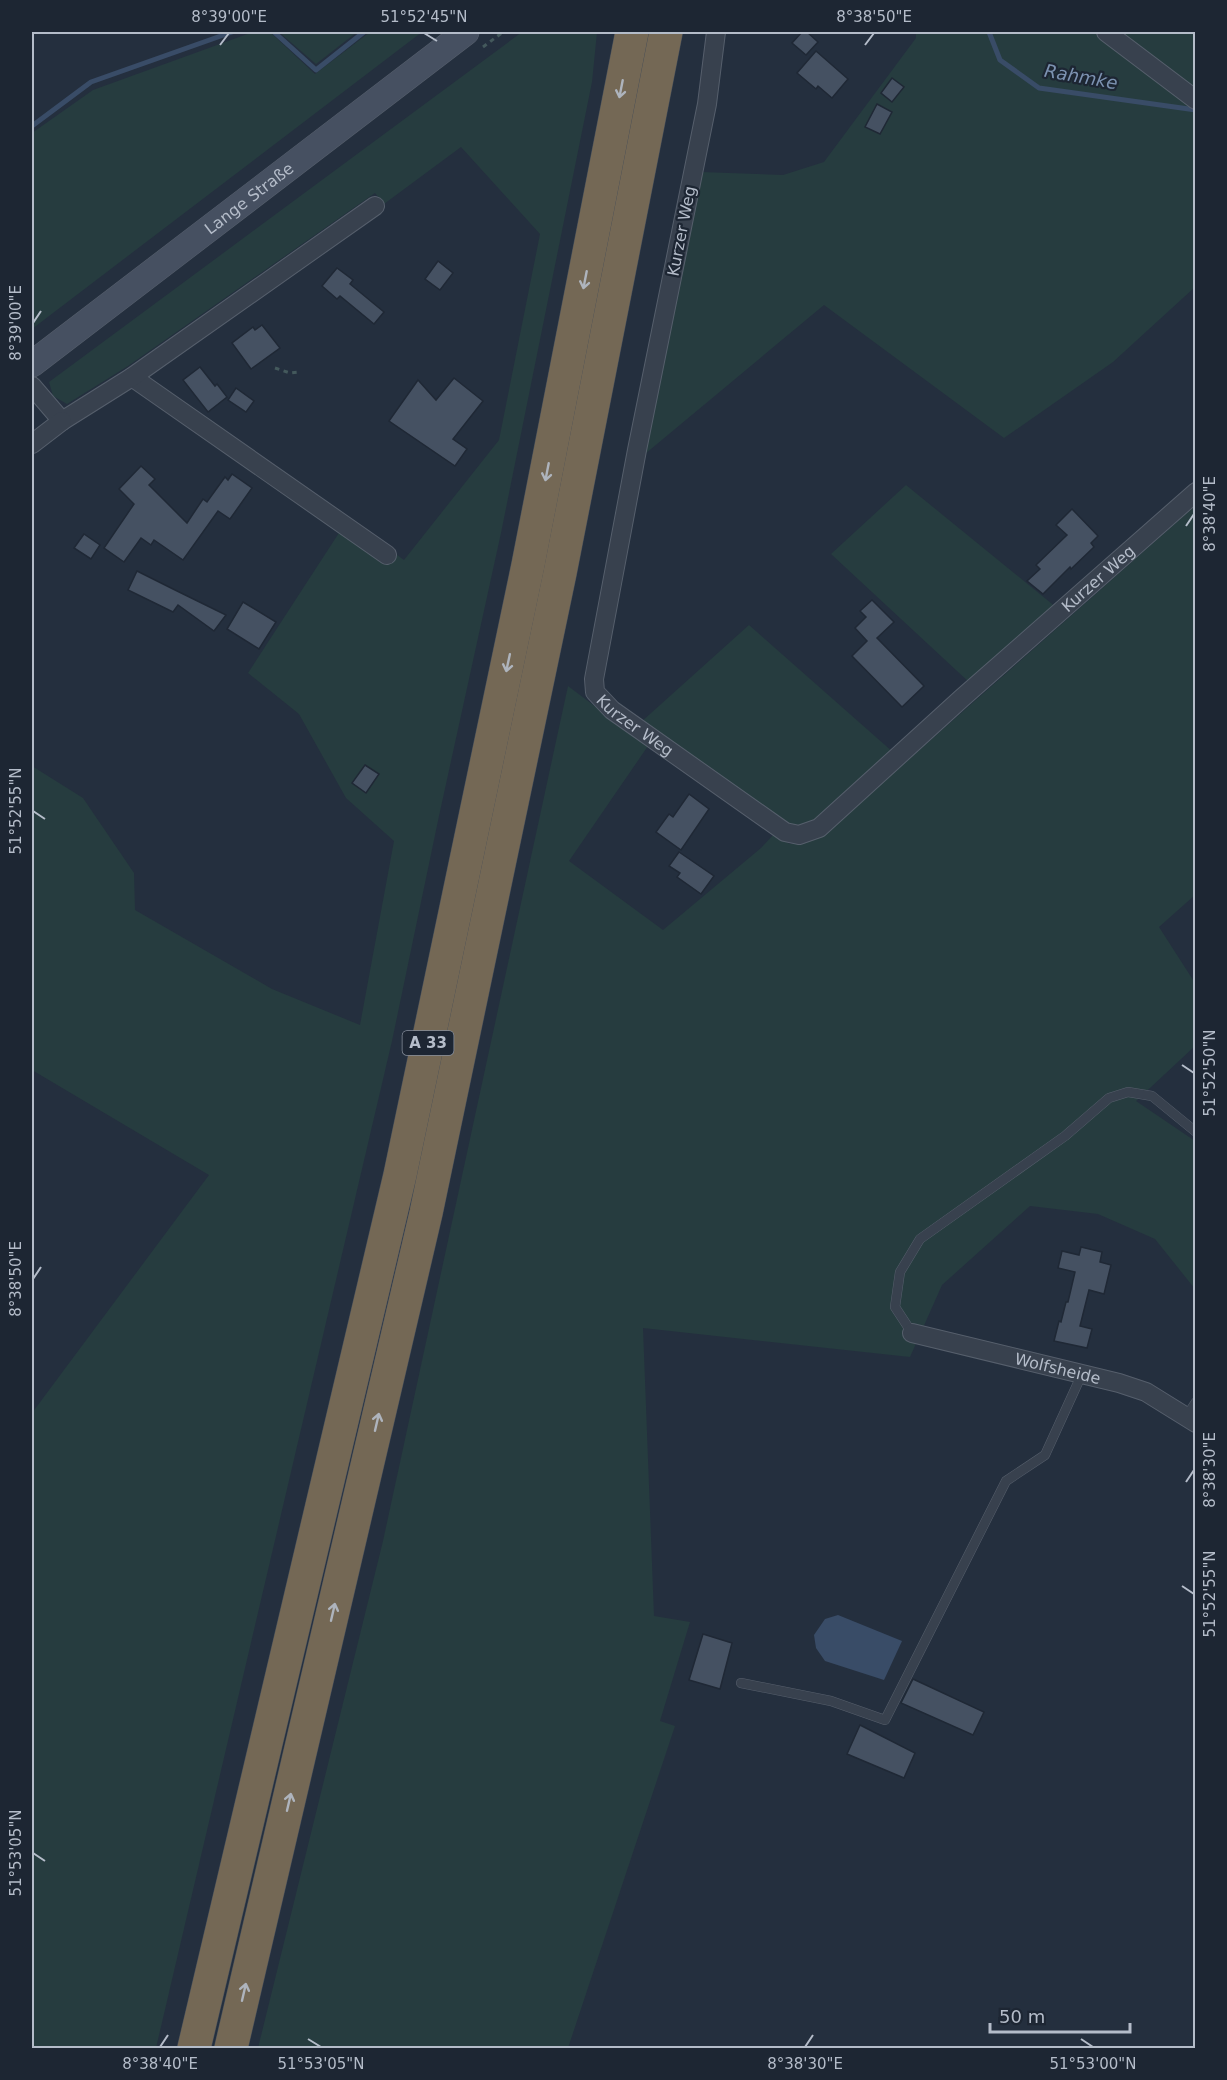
<svg xmlns="http://www.w3.org/2000/svg" width="1227" height="2080" viewBox="0 0 1227 2080" font-family="'DejaVu Sans',sans-serif">
<style>
.green{fill:#263c3f}
.water{fill:#394c67}
.lines{fill:none;stroke-linecap:round;stroke-linejoin:round}
.stream{stroke:#394c67;stroke-width:5}
.building{fill:#455162;stroke:#1f2835;stroke-width:1.5}
.lane-casing{stroke:#565f6c;stroke-width:10}
.street-casing{stroke:#565f6c;stroke-width:20}
.secondary-casing{stroke:#565f6c;stroke-width:27}
.highway-casing{stroke:#434c59;stroke-width:34}
.path{stroke:#44595c;stroke-width:3;stroke-dasharray:4.5 4.5;stroke-linecap:butt}
.lane{stroke:#38414e;stroke-width:9}
.street{stroke:#38414e;stroke-width:18}
.secondary{stroke:#465061;stroke-width:26}
.highway{stroke:#746855;stroke-width:33}
.oneway{stroke:#aeb4bd}
.ticks{fill:none;stroke:#b4bcc9;stroke-width:2}
.labels{text-anchor:middle;stroke-width:4.5;stroke-linejoin:round;paint-order:stroke}
.shield{fill:#1d2633;stroke:#878f9c;stroke-width:1.5}
.shield-label{font-size:15px;font-weight:bold;fill:#b4bcc9}
.street-label{font-size:16px;fill:#b4bcc9;stroke:#1d2633}
.water-label{font-size:18px;font-style:italic;fill:#7c92b1;stroke:#1d2633}
.neatline{fill:none;stroke:#b4bcc9;stroke-width:2}
.ticks-label{font-size:15px;text-anchor:middle;fill:#b4bcc9}
</style>
<rect width="100%" height="100%" fill="#242f3e"/>
<g class="green">
<path d="M253,32H270L315,74L370,32H422L32,329V133L93,90Z"/>
<path d="M279,32H357L316,64Z"/>
<path d="M522,32H597L592,82L501,533L439,816L392,1041L156,2048H32V1413L209,1175L32,1070V766L83,798L134,873L135,910L272,989L360,1025L394,841L346,798L299,714L248,673L348,519L404,560L499,440L540,234L461,147L384,204L375,193L128,366L67,404L53,396L49,382Z"/>
<path d="M916,32H1195V287L1113,362L1004,438L824,305L645,454L701,172L783,175L824,162L916,38Z"/>
<path d="M906,485L1057,608L971,684L831,554Z"/>
<path d="M1195,506V895L1159,927L1195,983V1046L1136,1101L1195,1141V1289L1155,1239L1098,1214L1030,1206L942,1285L910,1357L643,1328L654,1616L690,1622L660,1721L675,1726L568,2048H258L383,1541L568,686L648,746L569,861L663,930L761,848L773,835L790,844L821,837Z"/>
<path d="M749,625L894,753L821,817L802,827L790,826L640,723Z"/>
</g>
<path class="water" d="M838,1615L902,1641L884,1680L825,1661L816,1648L814,1635L825,1619Z"/>
<g class="lines">
<g class="stream">
<path d="M274,32L316,70L364,32"/>
<path d="M989,32L1000,60L1039,88L1196,110"/>
<path d="M32,126L91,82L232,32"/>
</g>
</g>
<g class="building">
<path d="M802,32H807L818,42L806,55L792,43Z"/>
<path d="M816,51L848,79L832,98L818,86L816,89L797,73Z"/>
<path d="M892,78L904,87L892,102L881,93Z"/>
<path d="M877,104L892,112L880,134L865,127Z"/>
<path d="M438,261L453,273L440,290L425,279Z"/>
<path d="M337,268L353,280L350,284L384,312L374,324L340,296L337,299L322,286Z"/>
<path d="M262,325L280,348L251,369L232,343L253,327L255,330Z"/>
<path d="M200,367L215,386L217,384L227,397L208,412L183,380Z"/>
<path d="M454,378L483,401L453,439L467,449L455,466L389,421L418,380L436,400Z"/>
<path d="M236,388L254,401L246,412L228,400Z"/>
<path d="M141,466L155,479L149,485L187,523L203,499L207,502L225,477L228,480L232,474L252,488L230,519L218,511L183,560L154,540L151,545L141,538L124,562L104,548L134,504L119,489Z"/>
<path d="M1072,509L1098,536L1091,543L1094,547L1071,569L1070,567L1043,594L1027,581L1040,569L1036,565L1067,535L1056,525Z"/>
<path d="M84,534L100,545L91,559L74,548Z"/>
<path d="M137,571L173,589L226,615L214,631L178,605L173,612L128,590Z"/>
<path d="M872,600L894,622L877,638L924,686L902,707L852,656L867,641L855,628L866,617L860,611Z"/>
<path d="M243,602L276,622L259,649L227,629Z"/>
<path d="M365,765L379,774L366,793L352,783Z"/>
<path d="M689,794L709,809L681,850L656,832L669,814L673,817Z"/>
<path d="M679,852L714,876L701,894L677,877L680,873L669,866Z"/>
<path d="M1081,1247L1102,1252L1100,1262L1111,1265L1104,1294L1089,1290L1080,1326L1092,1329L1087,1348L1054,1341L1059,1321L1061,1322L1066,1302H1068L1075,1272L1058,1268L1062,1251L1079,1255Z"/>
<path d="M703,1634L732,1643L720,1689L689,1680Z"/>
<path d="M913,1679L984,1712L973,1735L901,1703Z"/>
<path d="M860,1725L915,1753L904,1778L847,1754Z"/>
</g>
<g class="lines">
<g class="lane-casing">
<g id="lane">
<path d="M912,1333L895,1307L900,1272L920,1239L1065,1136L1109,1098L1128,1092L1152,1096L1196,1132"/>
<path d="M1186,1417L1196,1402"/>
<path d="M741,1683L831,1701L885,1720L1006,1481L1045,1455L1082,1374"/>
</g>
</g>
<g class="street-casing">
<g id="street">
<path id="s1" d="M716,32L707,104L637,450L594,679L595,692L612,710L785,832L799,835L819,828L962,698L1196,492"/>
<path d="M1106,32L1196,100"/>
<path d="M132,377L387,555"/>
<path d="M32,386L62,421L132,377L375,206"/>
<path d="M32,444L62,421"/>
<path id="s2" d="M912,1333L1119,1383L1146,1392L1196,1423"/>
</g>
</g>
<g class="secondary-casing">
<g id="secondary">
<path id="s3" d="M32,364L466,32"/>
</g>
</g>
<g class="highway-casing">
<g id="highway">
<path d="M194,2048L400,1175L528,565L632,32"/>
<path d="M231,2048L426,1213L560,573L666,32"/>
</g>
</g>
<g class="path">
<path d="M483,47L503,32"/>
<path d="M275,368L290,373L300,372"/>
</g>
<use href="#lane" class="lane"/>
<use href="#street" class="street"/>
<use href="#secondary" class="secondary"/>
<use href="#highway" class="highway"/>
</g>
<defs><path id="oneway-shaft" d="M-6 0H5M1.5-3L5.5 0L1.5 3" fill="none" stroke-width="1.6" stroke-linecap="round" stroke-linejoin="round" transform="scale(1.5)"/></defs>
<g class="oneway">
<use href="#oneway-shaft" transform="translate(621 89) rotate(101)"/>
<use href="#oneway-shaft" transform="translate(585 280) rotate(101)"/>
<use href="#oneway-shaft" transform="translate(547 472) rotate(101)"/>
<use href="#oneway-shaft" transform="translate(508 663) rotate(102)"/>
<use href="#oneway-shaft" transform="translate(377 1422) rotate(-77)"/>
<use href="#oneway-shaft" transform="translate(333 1612) rotate(-77)"/>
<use href="#oneway-shaft" transform="translate(289 1802) rotate(-77)"/>
<use href="#oneway-shaft" transform="translate(244 1992) rotate(-77)"/>
</g>
<path class="ticks" d="M424,33L437,41M220,45L229,33M865,45L874,33M33,323L41,311M1186,526L1194,514M33,811L45,819M1182,1065L1194,1073M33,1279L41,1267M1186,1482L1194,1470M1182,1586L1194,1594M33,1853L45,1861M308,2039L321,2047M1081,2039L1093,2047M160,2047L168,2035M805,2047L813,2035"/>
<g class="labels">
<rect class="shield" x="402.5" y="1031" width="51" height="24" rx="4.5"/>
<g class="shield-label">
<text x="428" y="1048">A 33</text>
</g>
<g class="street-label">
<text dy="6" stroke="none"><textPath href="#s3" startOffset="273">Lange Straße</textPath></text>
<text transform="translate(681 231) rotate(-79)" y="6">Kurzer Weg</text>
<text dy="6" stroke="none"><textPath href="#s1" startOffset="1318">Kurzer Weg</textPath></text>
<text dy="6" stroke="none"><textPath href="#s1" startOffset="724">Kurzer Weg</textPath></text>
<text dy="6" stroke="none"><textPath href="#s2" startOffset="150">Wolfsheide</textPath></text>
</g>
<g class="water-label">
<text transform="translate(1081 77) rotate(10)" y="6">Rahmke</text>
</g>
</g>
<rect width="1227" height="2080" fill="none" stroke="#1d2633" stroke-width="66"/>
<path d="M990 2023v9h140v-9" fill="none" stroke="#b4bcc9" stroke-width="3"/>
<text x="999" y="2023" font-size="18" fill="#b4bcc9" stroke="#1d2633" stroke-width="4.5" paint-order="stroke">50 m</text>
<rect x="33" y="33" width="1161" height="2014" class="neatline"/>
<g class="ticks-label">
<text x="229" y="22">8°39'00"E</text>
<text x="424" y="22">51°52'45"N</text>
<text x="874" y="22">8°38'50"E</text>
<text transform="translate(16 323) rotate(-90)" y="5">8°39'00"E</text>
<text transform="translate(1210 514) rotate(-90)" y="5">8°38'40"E</text>
<text transform="translate(16 811) rotate(-90)" y="5">51°52'55"N</text>
<text transform="translate(1210 1073) rotate(-90)" y="5">51°52'50"N</text>
<text transform="translate(16 1279) rotate(-90)" y="5">8°38'50"E</text>
<text transform="translate(1210 1470) rotate(-90)" y="5">8°38'30"E</text>
<text transform="translate(1210 1594) rotate(-90)" y="5">51°52'55"N</text>
<text transform="translate(16 1853) rotate(-90)" y="5">51°53'05"N</text>
<text x="160" y="2069">8°38'40"E</text>
<text x="321" y="2069">51°53'05"N</text>
<text x="805" y="2069">8°38'30"E</text>
<text x="1093" y="2069">51°53'00"N</text>
</g>
</svg>
